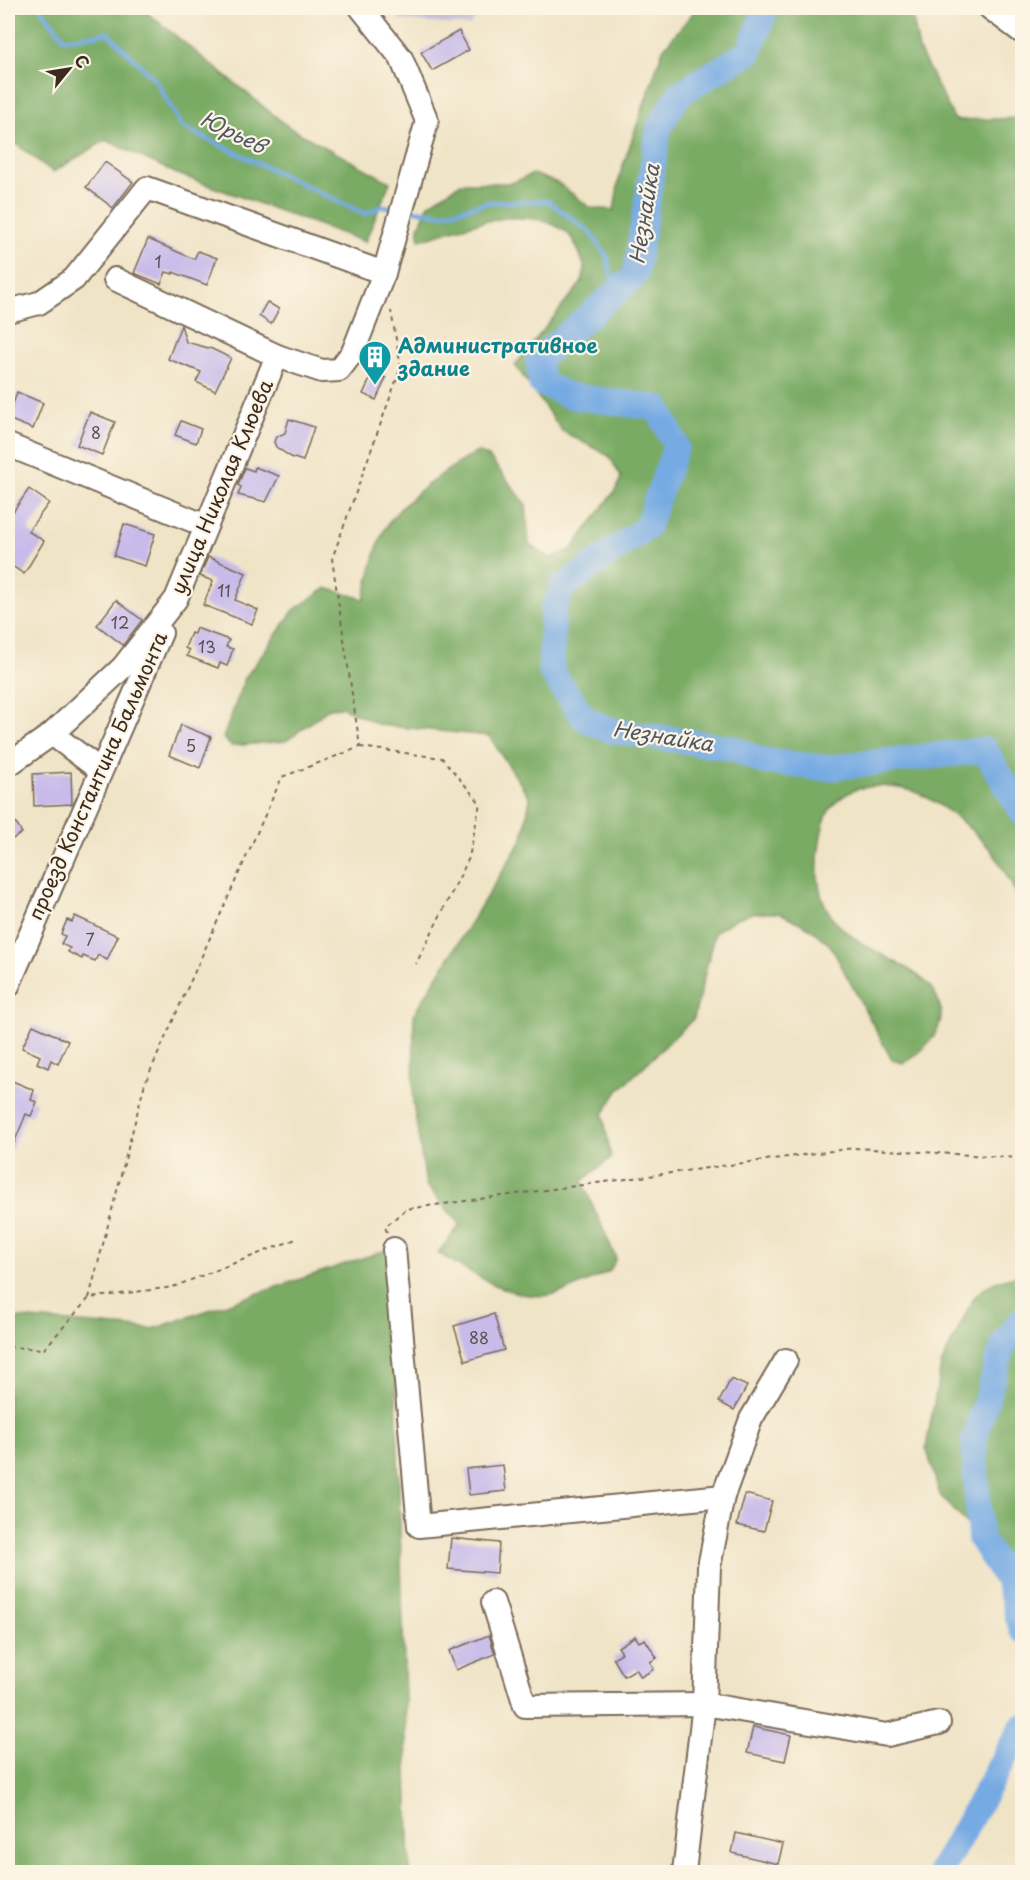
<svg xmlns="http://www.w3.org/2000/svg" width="1030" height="1880" viewBox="0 0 1030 1880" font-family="'Playpen Sans',sans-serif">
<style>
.industrial{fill:#c8bfd8}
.forest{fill:#7aab65;stroke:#5a6a42;stroke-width:1.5}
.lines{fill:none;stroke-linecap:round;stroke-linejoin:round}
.stream{stroke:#76aae3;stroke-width:4.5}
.river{stroke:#76aae3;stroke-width:26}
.building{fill:#c8bbea}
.minor-casing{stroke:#7a6b59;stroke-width:26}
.path{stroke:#7a6b59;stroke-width:2;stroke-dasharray:4.5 4.5;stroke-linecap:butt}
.minor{stroke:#fff;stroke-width:22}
.labels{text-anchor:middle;stroke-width:4.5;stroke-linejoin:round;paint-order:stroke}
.number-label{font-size:16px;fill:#5e4e51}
.culture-label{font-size:20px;font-weight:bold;fill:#0d838f;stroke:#fcf5e5;text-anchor:start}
.street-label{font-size:20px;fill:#3b2a1e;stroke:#fcf5e5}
.water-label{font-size:21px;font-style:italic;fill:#505763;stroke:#fcf5e5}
</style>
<rect width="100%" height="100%" fill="#fcf5e5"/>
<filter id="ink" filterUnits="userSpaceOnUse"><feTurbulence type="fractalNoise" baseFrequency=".0167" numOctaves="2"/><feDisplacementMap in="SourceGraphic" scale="12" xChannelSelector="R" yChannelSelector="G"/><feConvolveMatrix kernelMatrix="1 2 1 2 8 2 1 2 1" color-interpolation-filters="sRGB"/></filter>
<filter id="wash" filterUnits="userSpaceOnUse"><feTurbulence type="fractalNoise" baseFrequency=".008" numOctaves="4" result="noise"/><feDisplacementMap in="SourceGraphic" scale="24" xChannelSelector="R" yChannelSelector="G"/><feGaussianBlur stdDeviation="1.35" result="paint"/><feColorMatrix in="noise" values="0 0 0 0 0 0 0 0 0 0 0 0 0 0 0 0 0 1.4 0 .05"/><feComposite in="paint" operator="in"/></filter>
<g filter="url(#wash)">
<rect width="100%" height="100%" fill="#f0e4c7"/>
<path class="industrial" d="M401,8H487L469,26L398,20Z"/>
<g class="forest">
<path d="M8,8H136L146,12L290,128L390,182L365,242L175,173L106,140L53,172L8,138Z"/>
<path d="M697,8H911L919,50L955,120L1022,118V904C1012,887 1003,865 990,849C973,829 939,801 915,792C898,786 869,783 852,791C829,803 824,816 820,841C808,919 845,935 905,967C921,977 935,986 940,1006C946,1030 923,1052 904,1063L892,1060L830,945L808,927L780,913H753L737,918L715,932L694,1018L618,1091L603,1114L611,1158L582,1181L616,1258L610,1271C592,1279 574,1289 555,1294C514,1304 471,1272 438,1253L460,1225L426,1185L413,1102L414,1014L523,838L530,798L489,736L380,725L342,707L330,708L286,741L231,746L223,738L245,678L294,610L326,588L364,599C371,573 375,539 393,517C410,496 453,464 478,452L489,457L526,504L529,545L551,558L572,549L617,488L621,477L609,456L562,431L515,365L582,282L585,268C581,258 575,238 566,232C524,201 463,228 419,240V227L429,204L461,183H511L533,174L558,183L591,208L614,210L620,174L663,49Z"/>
<path d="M392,1248L410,1872H8V1317L153,1329Z"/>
<path d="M1022,1275V1609L1001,1588L980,1538L940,1495L926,1447L941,1365L973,1299C986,1283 1002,1278 1022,1275Z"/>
</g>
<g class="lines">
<g class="stream">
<path d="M40,8L65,39L108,33L156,81L182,127L365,214L382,206L390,207"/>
<path d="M414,210L442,214L490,202L548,201L591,233L607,257L615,293"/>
</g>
<g class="river">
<path d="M766,8L749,52L680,93L659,127L635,276L538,359L541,383L570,396L658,408L676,446L647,527L563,587L553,609L551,671L585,719L613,731L733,748L761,761L826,768L985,750L1022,812"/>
<path d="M1022,1319L1004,1343L974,1440L980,1538L1008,1582L1022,1630"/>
<path d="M940,1872L1022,1727"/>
</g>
</g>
<g id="blocks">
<g class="building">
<path d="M459,31L469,50L432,71L421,52Z"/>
<path d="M105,162L133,182L113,208L86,187Z"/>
<path d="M148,239L194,259L198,251L217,258L207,285L173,272V274L166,272L161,284L134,273Z"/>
<path d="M267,302L279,309L271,324L259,316Z"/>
<path d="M181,325L186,342L212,349L231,358L215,391L196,382L201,372L168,359Z"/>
<path d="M373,373L386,378L376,400L363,394Z"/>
<path d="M17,392L43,403L33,429L8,419Z"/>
<path d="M90,412L115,422L102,455L77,445Z"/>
<path d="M289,419L314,427L303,461L291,457L276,447L274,442L276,437L285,433Z"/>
<path d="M181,421L201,429L196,443L175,435Z"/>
<path d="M255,467L279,476L266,502L238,495L241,487L238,485L245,468L254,471Z"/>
<path d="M29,489L49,503L28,531L44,541L24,574L8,563V519Z"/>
<path d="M124,524L155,534L145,566L114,556Z"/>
<path d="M208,557L246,573L235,600L258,610L252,624L203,605L213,581L200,576Z"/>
<path d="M116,600L142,620L123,645L97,625Z"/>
<path d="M196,628L229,640L226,647L233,649L227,666L220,663L218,668L187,656L189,650L185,648L191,633L194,634Z"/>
<path d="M181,725L211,737L200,768L169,755Z"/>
<path d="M71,772L72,804L34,806L33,774Z"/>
<path d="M8,811L22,833L8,842Z"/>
<path d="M75,916L118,936L107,960L98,955L95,961L83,956L82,959L68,952L70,948L61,944L65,936L61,934L67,920L72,922Z"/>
<path d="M33,1025L68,1041L58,1064L51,1060L48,1068L37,1063L40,1056L22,1048Z"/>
<path d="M10,1080L34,1090L31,1100L37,1102L31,1116L26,1114L8,1158V1086Z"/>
<path d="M494,1314L504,1350L465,1361L454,1326Z"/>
<path d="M731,1379L747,1386L734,1410L719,1402Z"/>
<path d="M503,1465L506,1491L469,1495L466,1469Z"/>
<path d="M745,1494L772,1501L764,1531L737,1525Z"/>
<path d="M451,1538L499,1543L497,1573L448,1569Z"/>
<path d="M489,1635L495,1654L456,1670L449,1651Z"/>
<path d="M635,1636L639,1642L645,1639L657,1658L650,1662L654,1669L641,1677L636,1669L624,1676L613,1658L622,1653L618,1647Z"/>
<path d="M753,1727L791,1735L785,1761L747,1753Z"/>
<path d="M736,1833L783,1844L778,1864L732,1853Z"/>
</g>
</g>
</g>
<g filter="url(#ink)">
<use href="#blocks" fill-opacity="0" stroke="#7a6b59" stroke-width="1.5"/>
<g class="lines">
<g class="minor-casing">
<g id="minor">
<path d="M990,8L1022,32"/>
<path d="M115,279L277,356"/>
<path d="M8,311L39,303L74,279L147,188L384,273"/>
<path d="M8,445L206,526"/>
<path d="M52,734L100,770"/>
<path d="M8,765L52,734L123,667L176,599L277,356L322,371L339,370L353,352L384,273L427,121L401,58L361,8"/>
<path d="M8,986L161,633"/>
<path d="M394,1249L419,1526L723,1496"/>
<path d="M493,1602L525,1706L704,1704L887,1735L939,1723"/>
<path d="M684,1872L704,1704L709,1567L723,1496L751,1419L786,1360"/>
</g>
</g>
<g class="path">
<path d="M360,747L442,758L480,803L469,858L416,964"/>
<path d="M387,1232L385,1227L406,1209L854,1148L1022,1158"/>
<path d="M89,1298L145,1083L282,777L360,747L332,559L401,367L391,311"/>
<path d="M8,1347L44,1349L89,1298L173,1287L296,1239"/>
</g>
<use href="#minor" class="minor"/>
</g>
</g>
<defs>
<g id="building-pin" transform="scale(1.725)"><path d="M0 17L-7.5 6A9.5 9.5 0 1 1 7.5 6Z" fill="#0f9aa8" stroke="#fcf5e5"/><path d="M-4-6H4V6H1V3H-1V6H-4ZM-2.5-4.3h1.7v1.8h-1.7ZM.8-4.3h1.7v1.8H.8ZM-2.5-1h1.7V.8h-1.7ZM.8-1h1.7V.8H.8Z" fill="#fff"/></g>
</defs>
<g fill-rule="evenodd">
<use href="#building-pin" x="375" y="357"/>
</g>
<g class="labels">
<g class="number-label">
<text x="158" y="268">1</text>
<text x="96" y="439">8</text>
<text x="224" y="597">11</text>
<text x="120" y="629">12</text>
<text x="207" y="653">13</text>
<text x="191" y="752">5</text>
<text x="90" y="946">7</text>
<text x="479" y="1344">88</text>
</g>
<g class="culture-label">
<text x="398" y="353">Административное<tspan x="398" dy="23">здание</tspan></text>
</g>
<g class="street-label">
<text transform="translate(222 487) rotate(-67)" y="7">улица Николая Клюева</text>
<text transform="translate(98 776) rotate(-66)" y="7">проезд Константина Бальмонта</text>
</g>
<g class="water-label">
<text transform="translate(233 133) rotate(26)" y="7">Юрьев</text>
<text transform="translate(645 214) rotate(-81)" y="7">Незнайка</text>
<text transform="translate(663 737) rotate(9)" y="7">Незнайка</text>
</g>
</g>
<rect width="1030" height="1880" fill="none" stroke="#fcf5e5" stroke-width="30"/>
<g transform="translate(69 69) rotate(60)" stroke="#fcf5e5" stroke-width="4.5" paint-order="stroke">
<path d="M0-4.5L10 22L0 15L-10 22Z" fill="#3b2a1e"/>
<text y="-9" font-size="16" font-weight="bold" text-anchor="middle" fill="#3b2a1e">С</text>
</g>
</svg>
